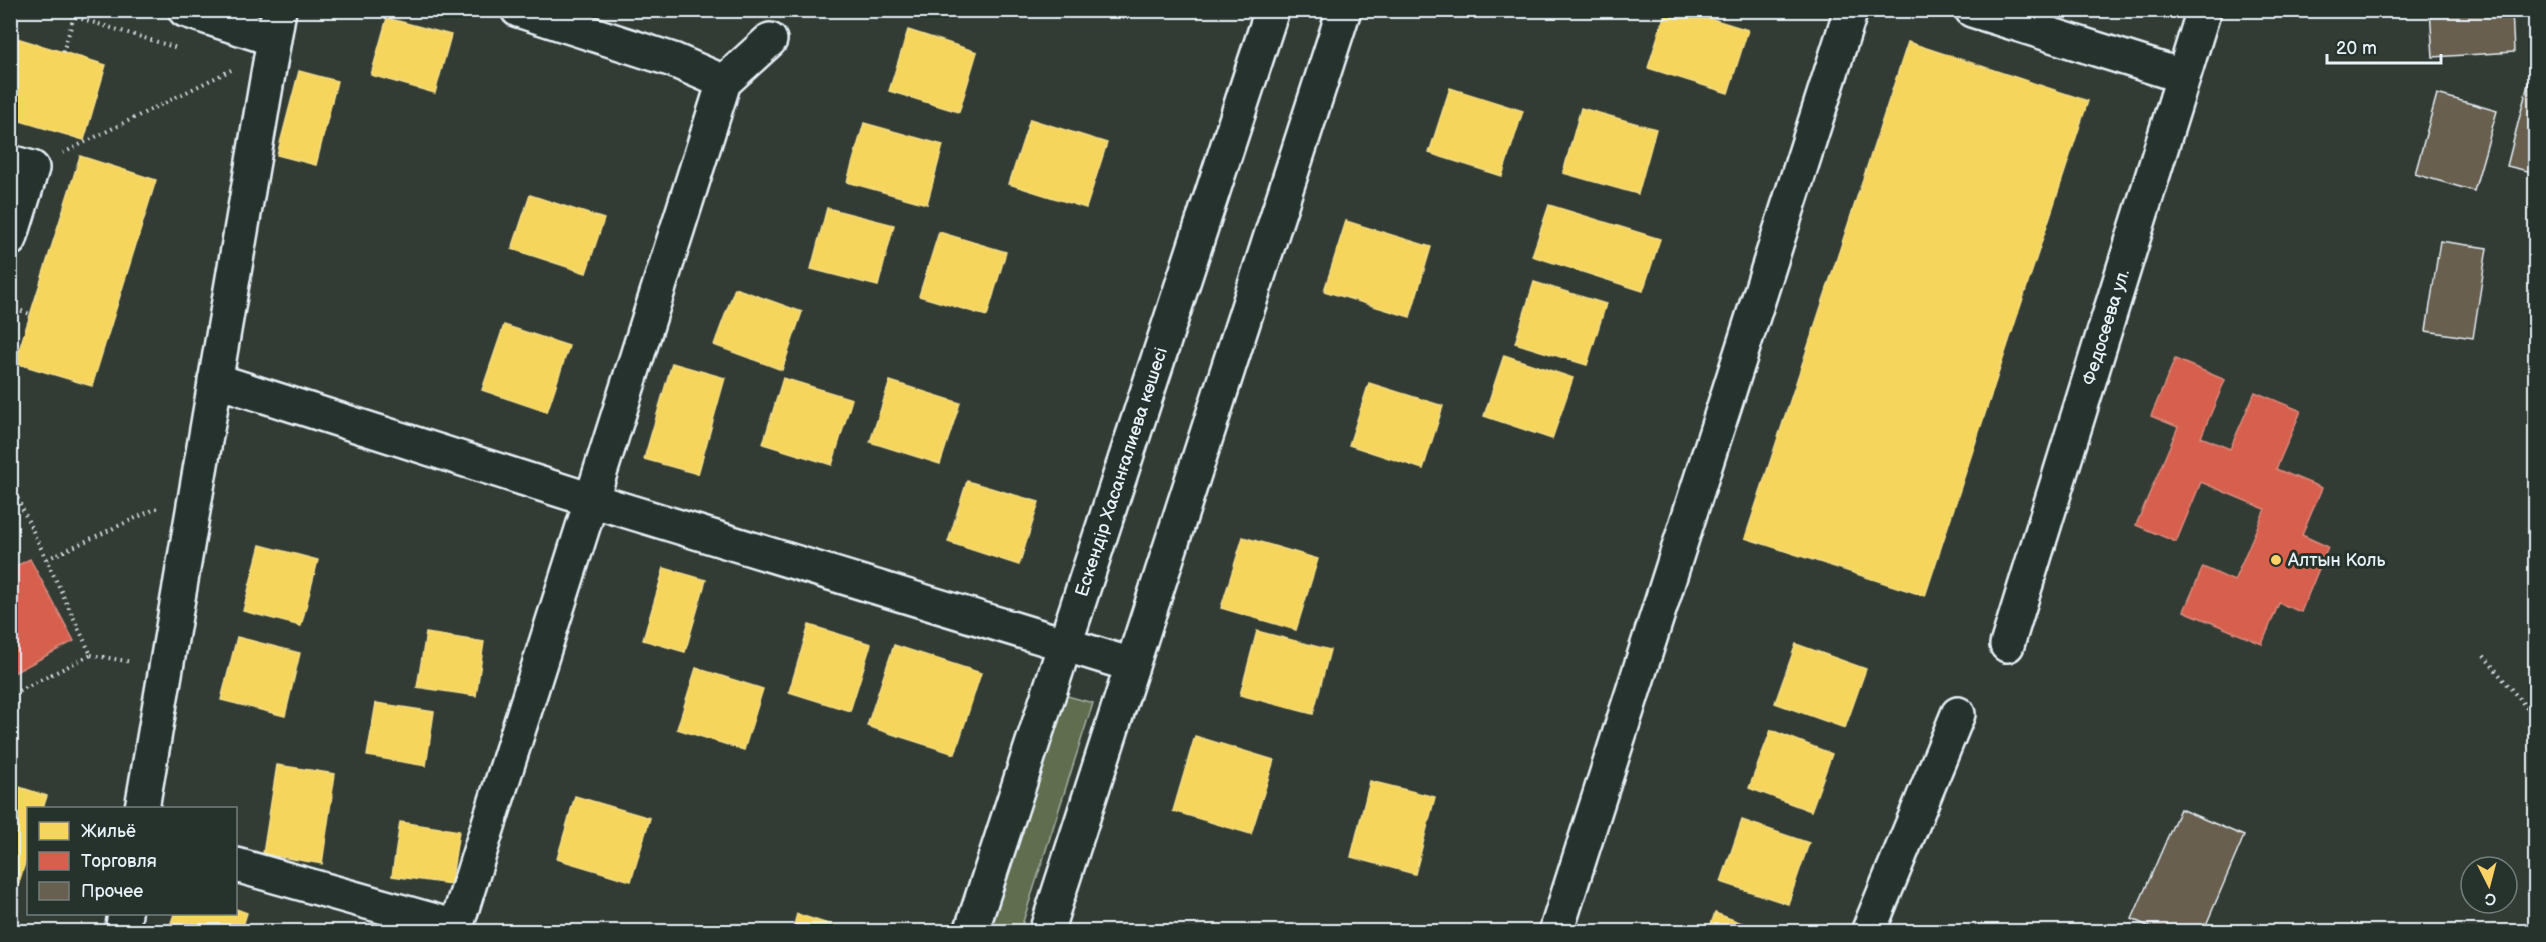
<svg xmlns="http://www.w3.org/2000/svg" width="2546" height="942" viewBox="0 0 2546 942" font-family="'Balsamiq Sans',sans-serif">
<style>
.green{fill:#616d4f;stroke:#a4afa4;stroke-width:1.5}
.homes{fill:#f6d55c;stroke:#f2dd8b;stroke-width:1.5}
.shops{fill:#d6604d;stroke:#db8c80;stroke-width:1.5}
.building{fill:#675f50;stroke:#e8f1f8;stroke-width:1.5}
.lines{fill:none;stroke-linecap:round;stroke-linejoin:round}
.minor-casing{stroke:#e8f1f8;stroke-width:38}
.path{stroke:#e8f1f8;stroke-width:4;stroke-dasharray:1.5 4.5;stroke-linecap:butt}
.minor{stroke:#26332d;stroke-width:33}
.poi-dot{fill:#ffd166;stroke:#26332d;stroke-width:2}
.labels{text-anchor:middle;stroke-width:6;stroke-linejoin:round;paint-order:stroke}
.street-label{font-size:18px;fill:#e8f1f8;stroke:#26332d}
.poi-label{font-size:18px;fill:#e8f1f8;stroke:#26332d;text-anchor:start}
</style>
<rect width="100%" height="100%" fill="#333c34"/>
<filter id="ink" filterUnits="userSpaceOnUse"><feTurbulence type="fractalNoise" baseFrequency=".0167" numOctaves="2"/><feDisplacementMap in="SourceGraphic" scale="12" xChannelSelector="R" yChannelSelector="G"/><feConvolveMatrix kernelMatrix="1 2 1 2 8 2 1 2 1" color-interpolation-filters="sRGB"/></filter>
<g filter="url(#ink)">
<path class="green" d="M1060,694L1093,703L1020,931L984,932Z"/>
<g class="homes">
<path d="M1666,10H1683L1748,30L1728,93L1648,68Z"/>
<path d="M387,18L451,35L435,93L371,75Z"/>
<path d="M908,30L977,52L959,112L889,91Z"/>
<path d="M10,36L106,65L84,140L10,118Z"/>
<path d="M1908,42L2088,101L1925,596L1745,538Z"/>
<path d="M299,71L337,81L316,165L277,155Z"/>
<path d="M1450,88L1523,111L1502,176L1429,153Z"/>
<path d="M1581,108L1656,129L1638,194L1563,173Z"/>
<path d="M1030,119L1107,143L1086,208L1009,184Z"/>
<path d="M864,123L943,145L927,204L847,182Z"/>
<path d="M80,156L156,180L92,386L15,363Z"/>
<path d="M530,195L604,219L586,273L512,249Z"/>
<path d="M1549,205L1660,239L1643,291L1532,256Z"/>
<path d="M827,208L894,225L878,286L811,269Z"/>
<path d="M1346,221L1431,247L1410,317L1324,291Z"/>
<path d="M939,232L1006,252L987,316L919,296Z"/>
<path d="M1534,282L1606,304L1587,365L1515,343Z"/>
<path d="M735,288L802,312L782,370L714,345Z"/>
<path d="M504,325L569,346L547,412L482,390Z"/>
<path d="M1504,355L1573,378L1552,439L1484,416Z"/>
<path d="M672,363L725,378L698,474L644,459Z"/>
<path d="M783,378L852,399L832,465L763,444Z"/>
<path d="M890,381L960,403L940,464L870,442Z"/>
<path d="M1369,383L1443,406L1423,469L1349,445Z"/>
<path d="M967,481L1039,502L1019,565L948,542Z"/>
<path d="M1243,537L1318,559L1296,630L1221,608Z"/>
<path d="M260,545L318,560L301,626L243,611Z"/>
<path d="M664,568L706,580L685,652L643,640Z"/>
<path d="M809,625L871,644L850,711L789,692Z"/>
<path d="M1257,631L1330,650L1313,714L1240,695Z"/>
<path d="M426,633L484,642L476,696L417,687Z"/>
<path d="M237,637L300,653L285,716L221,700Z"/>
<path d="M1796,644L1866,669L1845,728L1775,703Z"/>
<path d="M894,645L981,673L955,754L867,726Z"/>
<path d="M696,668L763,689L744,750L677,729Z"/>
<path d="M376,703L434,712L426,766L367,756Z"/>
<path d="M1771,730L1832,754L1811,811L1749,788Z"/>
<path d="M1195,736L1274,760L1251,834L1173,811Z"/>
<path d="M277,765L335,774L322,864L263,854Z"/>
<path d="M1370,781L1435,797L1415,874L1351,857Z"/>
<path d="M10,784L47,796L43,808H28V854L10,910Z"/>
<path d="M575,796L650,818L631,881L557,859Z"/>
<path d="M1742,820L1809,843L1788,904L1721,882Z"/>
<path d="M400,822L459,831L451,884L392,876Z"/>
<path d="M236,909L247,913L241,932H168L174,914H236Z"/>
<path d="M1715,913L1766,932H1708Z"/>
<path d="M797,914L853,932H792Z"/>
</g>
<g class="shops">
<path d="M2175,359L2225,380L2201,437L2230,449L2255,392L2301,411L2276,469L2322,488L2302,535L2328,547L2301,612L2279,603L2262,644L2184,611L2203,567L2234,581L2265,509L2201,482L2176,542L2136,525L2178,427L2151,416Z"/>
<path d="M30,559L74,641L10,675V569Z"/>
</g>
<g class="building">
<path d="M2430,10H2512L2514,52L2433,57Z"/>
<path d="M2536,53V173L2507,166Z"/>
<path d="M2437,94L2497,111L2474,191L2415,174Z"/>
<path d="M2440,241L2487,248L2473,338L2426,331Z"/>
<path d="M2180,809L2244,836L2203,932H2161L2132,919Z"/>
</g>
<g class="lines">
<g class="minor-casing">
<g id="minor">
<path d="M185,10L273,39"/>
<path d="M518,10L673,60L724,82"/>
<path d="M1972,10L2182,76"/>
<path d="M10,162L32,168L10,239"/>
<path d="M215,380L591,500L1132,665"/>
<path id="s1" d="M2007,645L2204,10"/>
<path d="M142,808L279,10"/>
<path d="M236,865L456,927"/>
<path d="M122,932L125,914"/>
<path d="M458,932L456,927L724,82L770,40"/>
<path id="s2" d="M971,932L1272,10"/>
<path d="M1046,932L1344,10"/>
<path d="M1556,932L1851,10"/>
<path d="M1868,932L1958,714"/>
</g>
</g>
<g class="path">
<path d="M53,10L177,48"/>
<path d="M63,52L74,17"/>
<path d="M63,153L231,70"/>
<path d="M10,307L30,314"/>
<path d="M10,482L91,655L10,695"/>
<path d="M10,503L18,499"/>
<path d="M47,559L157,508"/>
<path d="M91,655L132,662"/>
<path d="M2484,656L2526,707L2536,714"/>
</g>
<use href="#minor" class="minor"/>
</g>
</g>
<circle class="poi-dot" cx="2276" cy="560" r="6"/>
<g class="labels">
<g class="street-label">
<text dy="6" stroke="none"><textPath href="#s1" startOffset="333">Федосеева ул.</textPath></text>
<text dy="6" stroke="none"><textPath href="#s2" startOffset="484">Ескендір Хасанғалиева көшесі</textPath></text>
</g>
<g class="poi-label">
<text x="2288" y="566">Алтын Коль</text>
</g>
</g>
<rect width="2546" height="942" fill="none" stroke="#26332d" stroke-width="36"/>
<rect x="18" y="18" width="2510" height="906" fill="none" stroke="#e8f1f8" stroke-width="2" filter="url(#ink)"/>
<rect x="27" y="807" width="210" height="108" fill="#26332d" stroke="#747f7e" stroke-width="1.5"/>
<rect x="39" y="822" width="30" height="18" fill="#f6d55c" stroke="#747f7e" stroke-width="1.5"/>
<text x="81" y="837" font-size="18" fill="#e8f1f8">Жильё</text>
<rect x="39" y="852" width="30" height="18" fill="#d6604d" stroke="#747f7e" stroke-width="1.5"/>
<text x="81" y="867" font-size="18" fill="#e8f1f8">Торговля</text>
<rect x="39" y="882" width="30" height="18" fill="#675f50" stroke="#747f7e" stroke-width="1.5"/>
<text x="81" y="897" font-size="18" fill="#e8f1f8">Прочее</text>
<g transform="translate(2489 885) rotate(174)"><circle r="28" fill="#26332d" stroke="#747f7e" stroke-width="1.5"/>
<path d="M0-4.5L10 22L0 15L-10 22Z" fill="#ffd166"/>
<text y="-9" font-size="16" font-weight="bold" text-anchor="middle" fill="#e8f1f8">С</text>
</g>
<path d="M2327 54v9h114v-9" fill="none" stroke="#e8f1f8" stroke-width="3"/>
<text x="2336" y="54" font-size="18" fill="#e8f1f8" stroke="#26332d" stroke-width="4.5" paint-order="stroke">20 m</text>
</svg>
